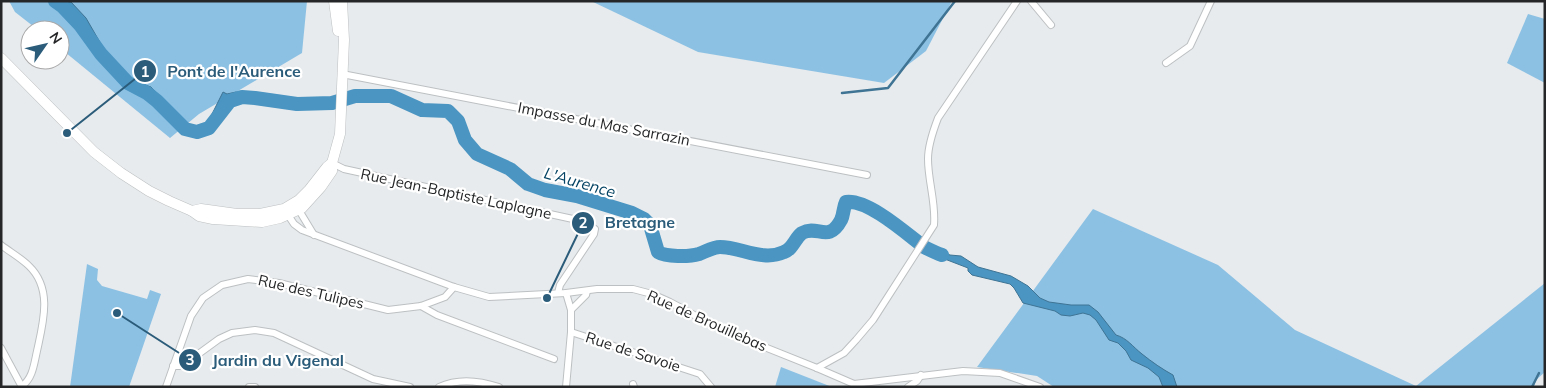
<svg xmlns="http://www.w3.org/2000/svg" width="1546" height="388" viewBox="0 0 1546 388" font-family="Mulish,sans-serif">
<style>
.green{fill:#8cc1e4}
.water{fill:#4a95c2;stroke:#3f7494}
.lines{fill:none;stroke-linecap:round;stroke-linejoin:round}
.stream{stroke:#3f7494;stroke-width:2.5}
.river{stroke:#4a95c2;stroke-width:14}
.street-casing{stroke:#bdc0c2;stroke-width:8}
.primary-casing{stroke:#bdc0c2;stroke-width:11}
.street{stroke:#fff;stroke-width:6}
.primary{stroke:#fff;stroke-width:10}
.labels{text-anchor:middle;stroke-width:4.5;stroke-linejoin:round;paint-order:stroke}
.street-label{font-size:15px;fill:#252627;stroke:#fff}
.water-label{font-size:16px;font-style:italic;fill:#044363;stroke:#fff}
.leader{fill:none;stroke:#2b5c7a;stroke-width:2}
.callout-dot{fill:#2b5c7a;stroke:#fff;stroke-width:2}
.mark-label{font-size:15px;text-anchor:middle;font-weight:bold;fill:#fff}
.callout-label{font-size:16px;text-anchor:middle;font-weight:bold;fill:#2b5c7a;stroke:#fff;stroke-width:4.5;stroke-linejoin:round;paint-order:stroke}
</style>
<rect width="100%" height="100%" fill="#e8ebed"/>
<g class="green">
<path d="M9,1H307L302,53L199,114L170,138L60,48V30H38L15,12Z"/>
<path d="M591,1H952L926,51L884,83L698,52Z"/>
<path d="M1528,14L1545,19V83L1507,63Z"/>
<path d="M1093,209L1218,265L1295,330L1416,386L1545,283V372L1536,380L1534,387H1054L1037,376L977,367Z"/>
<path d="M87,264L98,269L97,280L102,286L147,299L150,290L161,294L129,387H70Z"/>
<path d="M781,367L832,387H775Z"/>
</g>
<g class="water">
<path d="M55,1L71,2L86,18L105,51L134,81L151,87L187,126L195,128L207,124L223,92L227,94L236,92L301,100L333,99V103C319,105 302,106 287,103C271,101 251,93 235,99C219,104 215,134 196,132C180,130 169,112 158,102C148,93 135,90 126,81C117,72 108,63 100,53C86,35 74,14 55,1Z"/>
<path d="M378,91L395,95L427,108L442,107L457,111L468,138L478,152L508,165L527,181L537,185L579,192L638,211L651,219L659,238L661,250L664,252L694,254L711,245L719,243L770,254C790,249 788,240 802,230C823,225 824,240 840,218C840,209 839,201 849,197L883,212L919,237L917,241C902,229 865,199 846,202C843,208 844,214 841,220C827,245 817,224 802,233C795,238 793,249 784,252C763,262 741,247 720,247C713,247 705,252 699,254C689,257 666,257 658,252L650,225L644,219L632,213L577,196L545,190L528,184L509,169L477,154L465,140L458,121L448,111L422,110L391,96H355L347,100V94Z"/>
<path d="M928,245L950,255L961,256L978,267L1011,276L1028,286L1040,298L1049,302L1071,305H1089L1098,312L1116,335C1127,338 1133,347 1142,354C1152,362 1162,369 1173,375L1177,387H1163L1159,377L1148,368L1131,360L1126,351L1118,343L1109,340L1096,320L1090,315L1083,313L1070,316L1061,315L1055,311L1023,303L1014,288L1010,284L972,275L968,271V268L924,251Z"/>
</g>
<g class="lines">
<g class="stream">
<path d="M842,93L888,88L955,1"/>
<path d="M1532,387L1539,373"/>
</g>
<path class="river" d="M55,1L62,6L80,25L101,54L128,83L147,93L157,101L185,129L197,132L209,128L230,101L242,97L255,98L297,104L332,103L355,96H391L422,110L448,111L458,121L465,140L477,154L510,169L528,184L545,190L577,196L632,213L644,219L650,225L658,252C666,257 689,257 699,254C705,252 713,247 720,247C741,247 763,262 784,252C793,249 795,238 802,233C818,224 828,244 841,220C844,214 843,208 846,202C868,199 907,234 924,247C930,250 936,253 942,255"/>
<g class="street-casing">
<g id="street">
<path d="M1031,1L1051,25"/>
<path d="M1166,63L1190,46L1211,1"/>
<path d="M342,74L867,175"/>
<path d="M332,163L344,169L582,221L595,229L594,234L560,285L558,293"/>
<path d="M297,207L314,235"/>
<path d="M286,212L294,224L302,230L454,287L489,297L566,293L597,289H633L652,294L670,302L722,330L817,368L854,384L963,371L1000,373L1040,387"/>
<path d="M1,245C10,252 21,258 29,266C53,289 43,323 37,351C34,364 33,378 22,386"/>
<path d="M566,293L571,310L586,295L587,291"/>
<path d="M421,306L437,315L554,359"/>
<path d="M571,332L700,374L711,387"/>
<path d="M1,348L22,387"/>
<path d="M173,366H179L186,363L219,339L232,333L255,330L274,333L373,379L410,387"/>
<path d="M817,368L844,353L856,340L873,320L934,225C936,203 928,181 928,159C928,145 933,131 938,118L1017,1"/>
<path d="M633,384L634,387"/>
<path d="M166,387L191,316L203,298L222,285L248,279L279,283L388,310L421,306L445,297L454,287"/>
<path d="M249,387H255"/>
<path d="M439,387C458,378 481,381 499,387"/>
<path d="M566,387L571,332V310"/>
<path d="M908,387L917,381L921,375"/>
</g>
</g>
<g class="primary-casing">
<g id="primary">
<path d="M334,1L338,31"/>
<path d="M1,58L94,152L121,173L149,191L169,201L192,211L201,209L237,214H260L284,209L299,200L309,190L327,167L332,163"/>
<path d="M192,211L199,216L213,219L262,222L280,218L302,208L321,187L332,171V163L340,134L344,40L342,1"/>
</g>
</g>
<use href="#street" class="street"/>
<use href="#primary" class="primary"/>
</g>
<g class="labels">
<g class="street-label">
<text transform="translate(604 124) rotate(11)" y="5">Impasse du Mas Sarrazin</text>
<text transform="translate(456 194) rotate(12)" y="5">Rue Jean-Baptiste Laplagne</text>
<text transform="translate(311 292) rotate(13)" y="5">Rue des Tulipes</text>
<text transform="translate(707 321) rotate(24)" y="5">Rue de Brouillebas</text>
<text transform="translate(633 352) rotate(18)" y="5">Rue de Savoie</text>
</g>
<g class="water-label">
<text transform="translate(580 182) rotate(16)" y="6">L'Aurence</text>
</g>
</g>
<path class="leader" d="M67 133L145 71M547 298L583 223M117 313L190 360"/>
<g class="callout-dot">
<circle cx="67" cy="133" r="5"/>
<circle cx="547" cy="298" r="5"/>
<circle cx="117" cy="313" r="5"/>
<circle cx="145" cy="71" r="12"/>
<circle cx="583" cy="223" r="12"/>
<circle cx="190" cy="360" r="12"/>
</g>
<g class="mark-label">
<text x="145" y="77">1</text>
<text x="583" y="228">2</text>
<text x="190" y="365">3</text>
</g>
<g class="callout-label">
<text x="234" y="77">Pont de l'Aurence</text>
<text x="640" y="228">Bretagne</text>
<text x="278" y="366">Jardin du Vigenal</text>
</g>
<rect width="1546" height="388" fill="none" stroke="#252627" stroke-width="5"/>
<g transform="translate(45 45) rotate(56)"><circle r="24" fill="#ffffff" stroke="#a8a8a9"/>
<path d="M0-4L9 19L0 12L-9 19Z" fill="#2b5c7a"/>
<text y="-8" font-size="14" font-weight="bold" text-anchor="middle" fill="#252627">N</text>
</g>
</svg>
